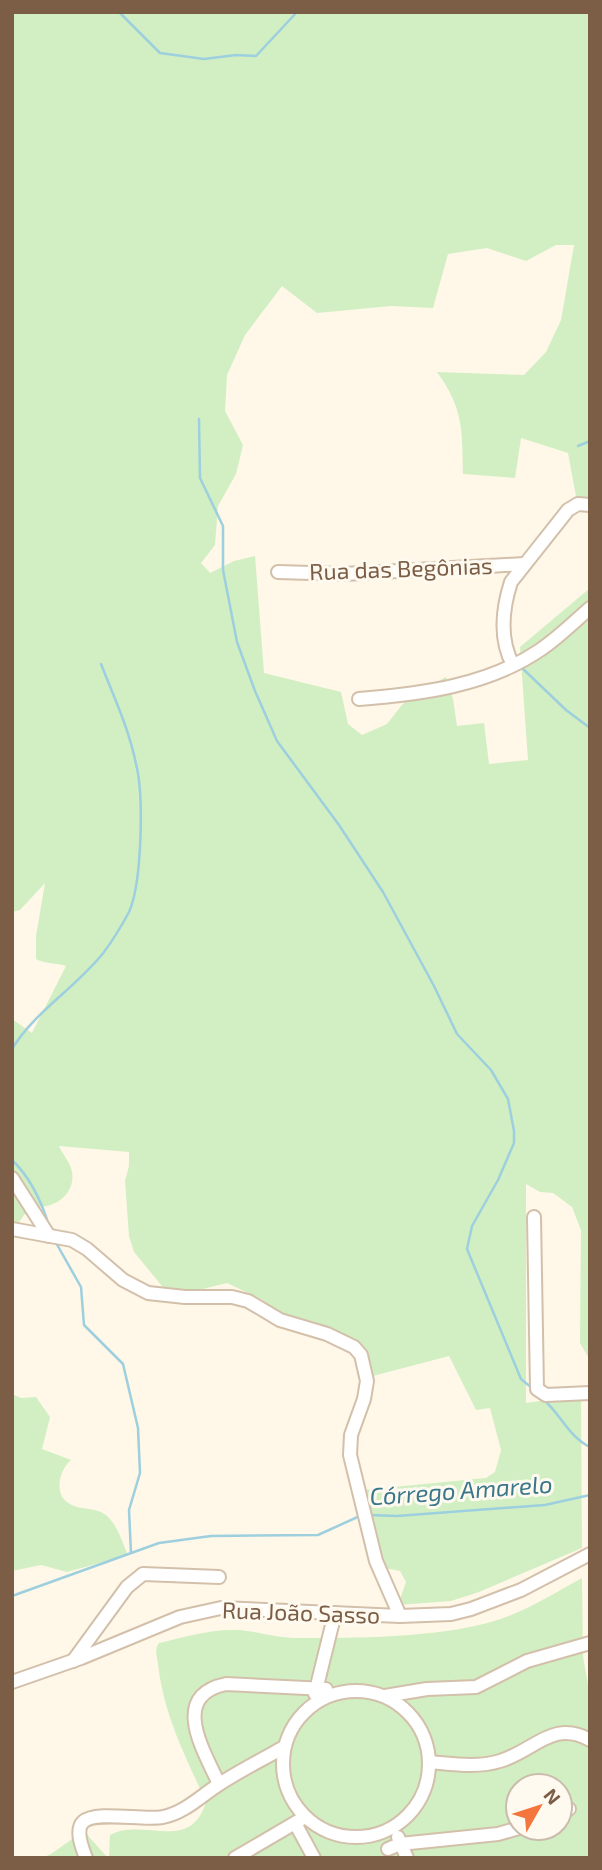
<svg xmlns="http://www.w3.org/2000/svg" width="602" height="1870" viewBox="0 0 602 1870" font-family="'Exo 2',sans-serif">
<style>
.green{fill:#d2efc3;fill-rule:evenodd}
.lines{fill:none;stroke-linecap:round;stroke-linejoin:round}
.stream{stroke:#9dcfde;stroke-width:2.5}
.minor-casing{stroke:#d3c0ab;stroke-width:16}
.minor{stroke:#fff;stroke-width:12}
.labels{text-anchor:middle;stroke-width:6;stroke-linejoin:round;paint-order:stroke}
.street-label{font-size:23px;fill:#7c5e47;stroke:#fffaf0}
.water-label{font-size:24px;font-style:italic;fill:#3b778b;stroke:#fffaf0}
</style>
<rect width="100%" height="100%" fill="#fff7e7"/>
<g class="green">
<path d="M12,12H590V513L578,507L568,453L521,438L515,478L463,474C462,431 464,409 437,372L524,375L546,352L561,320L574,245H556L526,261L487,248L448,254L433,308L391,306L317,313L282,286L245,335L227,375L225,411L243,445L236,474L218,506L215,545L201,563L210,573L234,561L255,556L264,673L341,692L348,724L362,735L387,724L401,706L413,695L446,677L453,699L457,726L484,723L489,764L528,760L520,647L590,588V1360L580,1343L581,1230L572,1207L553,1193L540,1192L526,1184V1403L581,1395L582,1548L479,1592L451,1601L398,1605L406,1582L400,1571L385,1568L362,1490L486,1478L495,1472L501,1450L490,1408L476,1410L449,1356L373,1376L363,1352L290,1320L261,1299L227,1283L171,1297L134,1252L129,1236L125,1181L129,1166V1152L59,1146C62,1154 71,1163 72,1172C76,1196 51,1211 31,1206L12,1231V1019L32,1033L66,966C57,963 44,964 36,959V936L45,883L20,910L12,912Z"/>
<path d="M12,1394L21,1398L36,1397L50,1417L42,1449L71,1460C59,1470 53,1495 70,1504C81,1511 96,1506 107,1516C118,1526 122,1542 128,1555L67,1572L41,1565L12,1571Z"/>
<path d="M582,1578L583,1656L590,1696V1858H109L110,1835C144,1817 190,1854 206,1802C185,1755 164,1716 158,1664C157,1656 154,1650 159,1643C184,1637 210,1629 237,1630C257,1631 275,1638 295,1638C355,1638 434,1638 491,1622C523,1613 553,1594 582,1578ZM518,1786H560V1828H518Z"/>
<path d="M85,1830L90,1838L108,1858H42L51,1854Z"/>
</g>
<g class="lines">
<g class="stream">
<path d="M119,12L160,53L204,59L236,55L256,56L297,12"/>
<path d="M199,419L200,478L223,526V570L237,642L255,691L277,741L339,825L383,892L434,986L457,1034L491,1070L508,1099L514,1131V1143L498,1180L472,1226L467,1249L521,1379L532,1388"/>
<path d="M578,446L590,441"/>
<path d="M521,667L566,710L590,728"/>
<path d="M12,1049C35,1011 77,987 104,952C113,940 122,925 129,912C142,883 144,795 136,764C129,729 114,697 101,664"/>
<path d="M12,1160C30,1177 42,1203 49,1226"/>
<path d="M55,1241L81,1287L84,1325L123,1364L138,1428L140,1473L129,1510L131,1553"/>
<path d="M544,1400C561,1415 569,1437 590,1447"/>
<path d="M369,1515L397,1516L545,1505L590,1495"/>
<path d="M12,1596L159,1543L211,1536L318,1535L362,1515"/>
</g>
<g class="minor-casing">
<g id="minor">
<path d="M278,572L344,574L524,564"/>
<path d="M513,665C499,639 502,610 511,582L568,510L578,504L590,505"/>
<path d="M359,699C421,694 487,686 540,650C558,638 574,622 590,608"/>
<path d="M12,1178L49,1236"/>
<path d="M534,1217L537,1389L546,1395L590,1393"/>
<path d="M12,1229L72,1240L87,1249L123,1280L148,1293L185,1297H232L248,1301L280,1320L327,1334L354,1347L361,1355L367,1381L364,1399L351,1435L350,1455L376,1561L400,1616"/>
<path d="M73,1661L127,1587L143,1574L219,1577"/>
<path d="M12,1682L81,1658L180,1617L221,1608L400,1616L451,1614L471,1609L521,1590L590,1554"/>
<circle cx="356" cy="1764" r="73"/>
<path d="M315,1694L335,1613"/>
<path d="M385,1696L427,1689L476,1687L527,1661L590,1643"/>
<path d="M430,1762C453,1764 478,1768 500,1761C534,1751 553,1719 590,1740"/>
<path d="M219,1784C204,1751 169,1696 226,1684L326,1689"/>
<path d="M560,1813L569,1809"/>
<path d="M295,1823L314,1858"/>
<path d="M398,1837L407,1858"/>
<path d="M388,1849L400,1844L498,1834L519,1828"/>
<path d="M86,1858C82,1848 75,1830 83,1822C96,1810 144,1821 163,1817C184,1813 201,1796 218,1785C239,1771 262,1760 284,1747"/>
<path d="M235,1858L305,1817"/>
</g>
</g>
<use href="#minor" class="minor"/>
</g>
<g class="labels">
<g class="street-label">
<text transform="translate(401 569) rotate(-2)" y="8">Rua das Begônias</text>
<text transform="translate(301 1613) rotate(2)" y="8">Rua João Sasso</text>
</g>
<g class="water-label">
<text transform="translate(461 1491) rotate(-4)" y="8">Córrego Amarelo</text>
</g>
</g>
<rect width="602" height="1870" fill="none" stroke="#7c5e47" stroke-width="28"/>
<g transform="translate(539 1807) rotate(51)"><circle r="33" fill="#fffaf0" stroke="#cbbcac" stroke-width="2"/>
<path d="M0-5L12 26L0 18L-12 26Z" fill="#f5753f"/>
<text y="-10" font-size="19" font-weight="bold" text-anchor="middle" fill="#7c5e47">N</text>
</g>
</svg>
